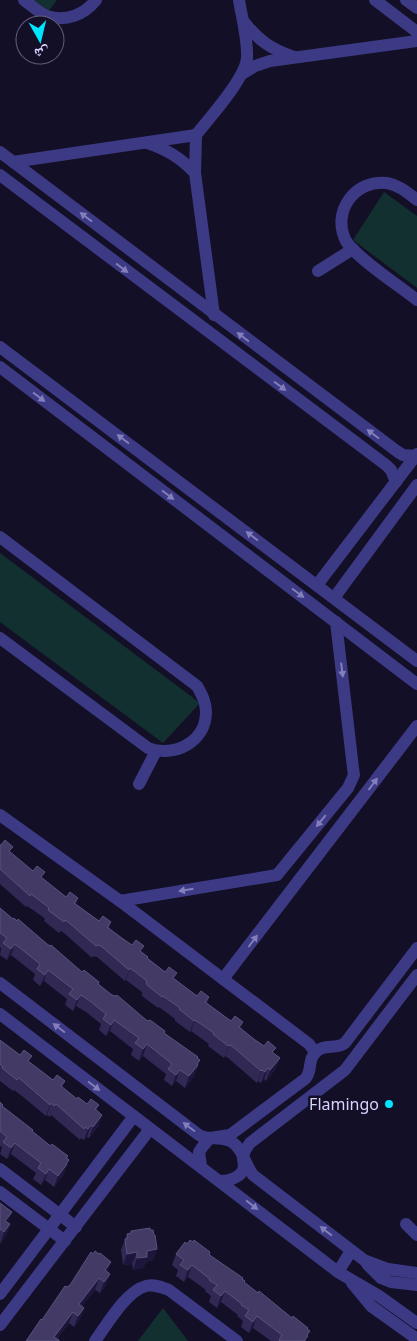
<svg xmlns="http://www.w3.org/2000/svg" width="417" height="1341" viewBox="0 0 417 1341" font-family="'Noto Sans','Noto Naskh Arabic',sans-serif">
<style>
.green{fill:#12302f}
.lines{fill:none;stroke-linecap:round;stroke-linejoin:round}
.minor{stroke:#3d3a85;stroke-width:12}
.wall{fill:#312854}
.shaded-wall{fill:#1d163a}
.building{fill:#433a66;stroke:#5a527e}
.oneway{fill:#837fbc}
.poi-dot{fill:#00e5ff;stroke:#130f26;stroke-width:2}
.labels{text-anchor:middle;stroke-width:5;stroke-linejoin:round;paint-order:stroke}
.poi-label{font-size:16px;fill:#d9d4ff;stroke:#130f26;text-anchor:end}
</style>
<rect width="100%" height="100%" fill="#130f26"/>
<g class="green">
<path d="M32,0H57L48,12Z"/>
<path d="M384,192L417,216V288L353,240Z"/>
<path d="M0,553L200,703L163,743L0,622Z"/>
<path d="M163,1308L188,1341H138Z"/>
</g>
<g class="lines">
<g class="minor">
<path d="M24,0C31,5 39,13 47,16C66,22 84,15 96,0"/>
<path d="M375,0L417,32"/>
<path d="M406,0L417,8"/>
<path d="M244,22C259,41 271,49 294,57"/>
<path d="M242,74L255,66L270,61L417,41"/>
<path d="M147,143C167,149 181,158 195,173"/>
<path d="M0,152L398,452L403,455L416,456"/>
<path d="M13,162L196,135"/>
<path d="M0,175L386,465L391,470L396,482"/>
<path d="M417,200C408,193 399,185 387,183C355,179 331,212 346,241C355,257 401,287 417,300"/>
<path d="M318,271L353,249"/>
<path d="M214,315L195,173L196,135C210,117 245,79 247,58C248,39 242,19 239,0"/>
<path d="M0,347L417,661"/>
<path d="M0,367L417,684"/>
<path d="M0,537L197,686C202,695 206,702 206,712C206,742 174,758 148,748L0,638"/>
<path d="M317,585L417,454"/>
<path d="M334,598L417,485"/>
<path d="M139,784L156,751"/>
<path d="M0,815L120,901L309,1044L315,1052"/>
<path d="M120,901L277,875L348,788L354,775L353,768L336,622"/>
<path d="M223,979L417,726"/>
<path d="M0,983L199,1135C208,1140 217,1137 227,1140C242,1144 244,1163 253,1175L364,1260L388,1269L417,1273"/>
<path d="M0,1014L338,1272L379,1296L417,1323"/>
<path d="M201,1166L199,1152L203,1146L210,1138L230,1135L305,1079C313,1071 307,1061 315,1053C323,1043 336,1050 345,1043L417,948"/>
<path d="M0,1169L76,1227"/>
<path d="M220,1181C230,1181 242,1177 244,1167C244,1163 243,1161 243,1158C243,1153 247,1147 250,1143L345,1070L417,975"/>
<path d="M0,1192L65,1241"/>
<path d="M406,1224L417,1235"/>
<path d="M367,1264L381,1278L391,1282L417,1285"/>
<path d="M338,1272L351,1251"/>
<path d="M352,1283L371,1306L417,1339"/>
<path d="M0,1294L134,1116"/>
<path d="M0,1325L150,1129"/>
<path d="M95,1341C107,1325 126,1291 146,1286C154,1284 161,1287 169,1290L237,1341"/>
</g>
</g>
<g class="wall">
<path d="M0,845L66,897L78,898L76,904L99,921L111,922L109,928L142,952L147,958L197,996L209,997L207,1003L231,1021L243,1022L240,1028L280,1058L275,1070L266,1081L264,1079L261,1083L258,1081L257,1083L228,1058L225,1056L224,1058L208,1046L209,1044L191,1031L190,1032L175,1021V1019L159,1007L158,1008L142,996V992L126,980L125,981L97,957L93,956L92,958L64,933L61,931L59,933L44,921L45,919L43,917L27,906L26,907L0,884Z"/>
<path d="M0,908L13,919L82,972L99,982L98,984L112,995L164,1033L198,1057V1059L200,1060L194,1076L185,1088L176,1081L172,1086L164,1080L166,1074L143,1056L139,1061L131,1055L133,1049L110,1031L106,1036L99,1030L101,1024L86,1012L76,1006L73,1011L65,1005L67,999L44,981L40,986L33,980L35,974L11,955L7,960L0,955L1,948L0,947Z"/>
<path d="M0,1040L53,1080L65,1081L62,1087L77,1099L87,1104L99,1105L96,1111L102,1115L98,1127L89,1138L87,1137L84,1140L81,1138L80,1140L51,1115L50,1117L47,1115L46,1116L22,1096L14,1090L13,1091L0,1081Z"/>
<path d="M0,1102L3,1105L2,1107L33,1130V1132L48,1144L68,1156L67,1158L69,1160L63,1176L54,1187L45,1180L41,1185L33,1179L36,1173L11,1154L7,1159L0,1154L2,1147L0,1146Z"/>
<path d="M0,1204L8,1223L10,1224L6,1236L0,1244Z"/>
<path d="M131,1231L157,1249L153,1260L146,1262L143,1268L133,1270L132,1264L123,1265L121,1250L127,1234H130Z"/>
<path d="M187,1244L210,1252L209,1254L211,1256L245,1281L244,1283L308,1330L306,1341H271L253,1328L249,1333L241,1327L243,1321L237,1316L238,1315L221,1302L217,1308L209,1302L211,1296L205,1291L206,1290L188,1277L184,1282L176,1276L178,1270L172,1265L176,1254Z"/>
<path d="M108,1272L110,1274L106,1285L100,1293L95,1290L82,1306L84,1308L80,1319L74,1327L69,1323L57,1339L42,1320L67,1287Z"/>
</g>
<g class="shaded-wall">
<path d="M15,944L11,955L7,960L11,949Z"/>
<path d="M130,968L126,980L125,981L129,970Z"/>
<path d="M48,970L44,981L40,986L45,975Z"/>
<path d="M81,995L76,1006L73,1011L77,1000Z"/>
<path d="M114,1020L110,1031L106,1036L111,1025Z"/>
<path d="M195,1020L191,1031L190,1032L194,1021Z"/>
<path d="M147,1044L143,1056L139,1061L143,1049Z"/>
<path d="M229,1045L225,1056L224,1058L228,1046Z"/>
<path d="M280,1058L275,1070L266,1081L270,1070Z"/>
<path d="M200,1060L194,1076L185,1088L189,1076Z"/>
<path d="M268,1068L264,1079L261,1083L265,1072Z"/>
<path d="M180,1070L176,1081L172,1086L176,1075Z"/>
<path d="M262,1070L258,1081L257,1083L261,1071Z"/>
<path d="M51,1103L47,1115L46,1116L50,1105Z"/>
<path d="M102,1115L98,1127L89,1138L93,1127Z"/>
<path d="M91,1125L87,1137L84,1140L88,1129Z"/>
<path d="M15,1143L11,1154L7,1159L11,1148Z"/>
<path d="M69,1160L63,1176L54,1187L58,1176Z"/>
<path d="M49,1169L45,1180L41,1185L46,1174Z"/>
<path d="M12,1212L8,1223L1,1232L5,1221Z"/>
<path d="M10,1224L6,1236L0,1244L4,1232Z"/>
<path d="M157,1249L153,1260L146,1262L143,1268L133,1270L137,1258L147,1251Z"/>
<path d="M137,1252L132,1264L123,1265L127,1254Z"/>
<path d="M111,1262L107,1273L101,1282L105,1270Z"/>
<path d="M192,1265L188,1277L184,1282L188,1270Z"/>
<path d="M110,1274L106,1285L100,1293L104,1282Z"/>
<path d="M99,1278L95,1290L75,1315L79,1304Z"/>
<path d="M225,1291L221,1302L217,1308L221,1296Z"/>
<path d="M84,1308L80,1319L74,1327L78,1316Z"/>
<path d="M73,1312L69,1323L55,1341L54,1337Z"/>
<path d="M257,1316L253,1328L249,1333L253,1322Z"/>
</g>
<g class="building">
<path d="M5,840L13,847L9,851L33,871L37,866L45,872L41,877L66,897L70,892L78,898L74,903L99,921L103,916L111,922L107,927L123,939L132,945L136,940L144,946L140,951L148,957L147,958L165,972L169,967L177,973L173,978L197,996L201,991L209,997L205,1002L231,1021L235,1016L243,1022L239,1027L255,1040L264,1046L268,1041L276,1048L272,1052L280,1058L270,1070L268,1068L265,1072L262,1070L261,1071L232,1046L229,1045L228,1046L213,1034L214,1033L195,1020L194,1021L179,1009L180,1008L163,996L162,997L147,985L146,980L130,968L129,970L101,946L98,945L96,946L68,922L65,920L64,922L48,910L49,908L47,906L31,894L30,896L0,869V845H1Z"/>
<path d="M0,908L13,919L14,918L17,921L18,919L47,944L50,946L51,945L82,972L84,970L99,982L98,984L112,995L116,996L117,995L145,1019L148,1021L150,1020L165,1031L164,1033L198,1057L197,1058L200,1060L197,1064L198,1065L189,1076L180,1070L176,1075L168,1069L172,1064L156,1051L147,1044L143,1049L135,1043L139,1038L114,1020L111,1025L103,1019L106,1014L90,1001L81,995L77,1000L69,994L73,989L65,983L48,970L45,975L37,969L40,964L15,944L11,949L3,943L7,938L0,933Z"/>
<path d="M0,1040L20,1055L24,1050L32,1056L28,1061L53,1080L57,1075L65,1081L61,1086L77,1099L78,1097L87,1104L91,1099L99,1105L95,1109L102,1115L93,1127L91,1125L88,1129L85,1127L84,1129L56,1104L54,1106L51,1103L50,1105L26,1084L19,1078L17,1080L2,1068L3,1067L0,1064Z"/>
<path d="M0,1102L3,1105L2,1106L33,1130L32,1131L48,1144L51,1146L52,1144L68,1156L66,1157L69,1160L66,1164H67L58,1176L49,1169L46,1174L38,1168L41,1163L15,1143L11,1148L3,1142L7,1137L0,1131Z"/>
<path d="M0,1203L12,1212L5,1221L10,1224L4,1232L0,1229Z"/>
<path d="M150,1228V1230H153L154,1235H155L157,1249L147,1251V1257L137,1258V1252L127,1254L125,1239L128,1238L127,1234L131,1233V1231Z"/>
<path d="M190,1240L193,1242L194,1240L210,1252L209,1254L211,1256L243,1278L242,1279L245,1281L244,1282L258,1293L259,1291L292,1318L293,1316L308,1328L307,1329L310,1331L307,1335L308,1336L304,1341H280L279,1340L282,1335L257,1316L253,1322L245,1316L249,1310L241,1305L242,1304L225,1291L221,1296L213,1290L217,1285L209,1280L210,1279L192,1265L188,1270L180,1265L184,1260L176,1254L185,1242L187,1244Z"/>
<path d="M95,1251L99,1254L100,1253L111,1262L105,1270L110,1274L104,1282L99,1278L93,1286L79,1304L84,1308L78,1316L73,1312L54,1337L59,1340V1341H26L41,1319L42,1320L44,1317L65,1286L67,1287L70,1285L91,1252L93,1254Z"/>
</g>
<defs><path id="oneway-solid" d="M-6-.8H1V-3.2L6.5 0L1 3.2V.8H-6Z" transform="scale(1.25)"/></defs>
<g class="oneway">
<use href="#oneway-solid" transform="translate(86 217) rotate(-143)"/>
<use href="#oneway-solid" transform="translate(122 268) rotate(37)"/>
<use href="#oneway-solid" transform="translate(243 337) rotate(-143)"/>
<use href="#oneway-solid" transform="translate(280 386) rotate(37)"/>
<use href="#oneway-solid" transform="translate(39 397) rotate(37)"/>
<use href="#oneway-solid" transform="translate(373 434) rotate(-143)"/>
<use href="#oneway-solid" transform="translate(123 439) rotate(-143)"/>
<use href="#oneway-solid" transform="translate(168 495) rotate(37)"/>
<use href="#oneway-solid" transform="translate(252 536) rotate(-143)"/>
<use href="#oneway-solid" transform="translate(298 593) rotate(37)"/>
<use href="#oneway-solid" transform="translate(342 670) rotate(83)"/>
<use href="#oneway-solid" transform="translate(373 784) rotate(-53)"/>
<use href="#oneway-solid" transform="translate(321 821) rotate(129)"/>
<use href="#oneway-solid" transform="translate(186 890) rotate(171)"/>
<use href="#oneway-solid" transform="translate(253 941) rotate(-53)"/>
<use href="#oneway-solid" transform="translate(59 1028) rotate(-143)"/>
<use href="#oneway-solid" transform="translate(94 1086) rotate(37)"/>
<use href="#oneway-solid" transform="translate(189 1127) rotate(-143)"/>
<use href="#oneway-solid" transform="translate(252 1205) rotate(38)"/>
<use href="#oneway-solid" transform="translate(326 1231) rotate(-142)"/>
</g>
<circle class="poi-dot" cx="389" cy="1104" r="5"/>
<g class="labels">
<g class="poi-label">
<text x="379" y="1110">Flamingo</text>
</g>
</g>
<g transform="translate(40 40) rotate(172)"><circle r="24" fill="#130f26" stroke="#625e7d"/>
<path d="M0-4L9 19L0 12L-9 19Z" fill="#00e5ff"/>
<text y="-8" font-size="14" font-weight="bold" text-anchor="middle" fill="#d9d4ff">ش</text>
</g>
</svg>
